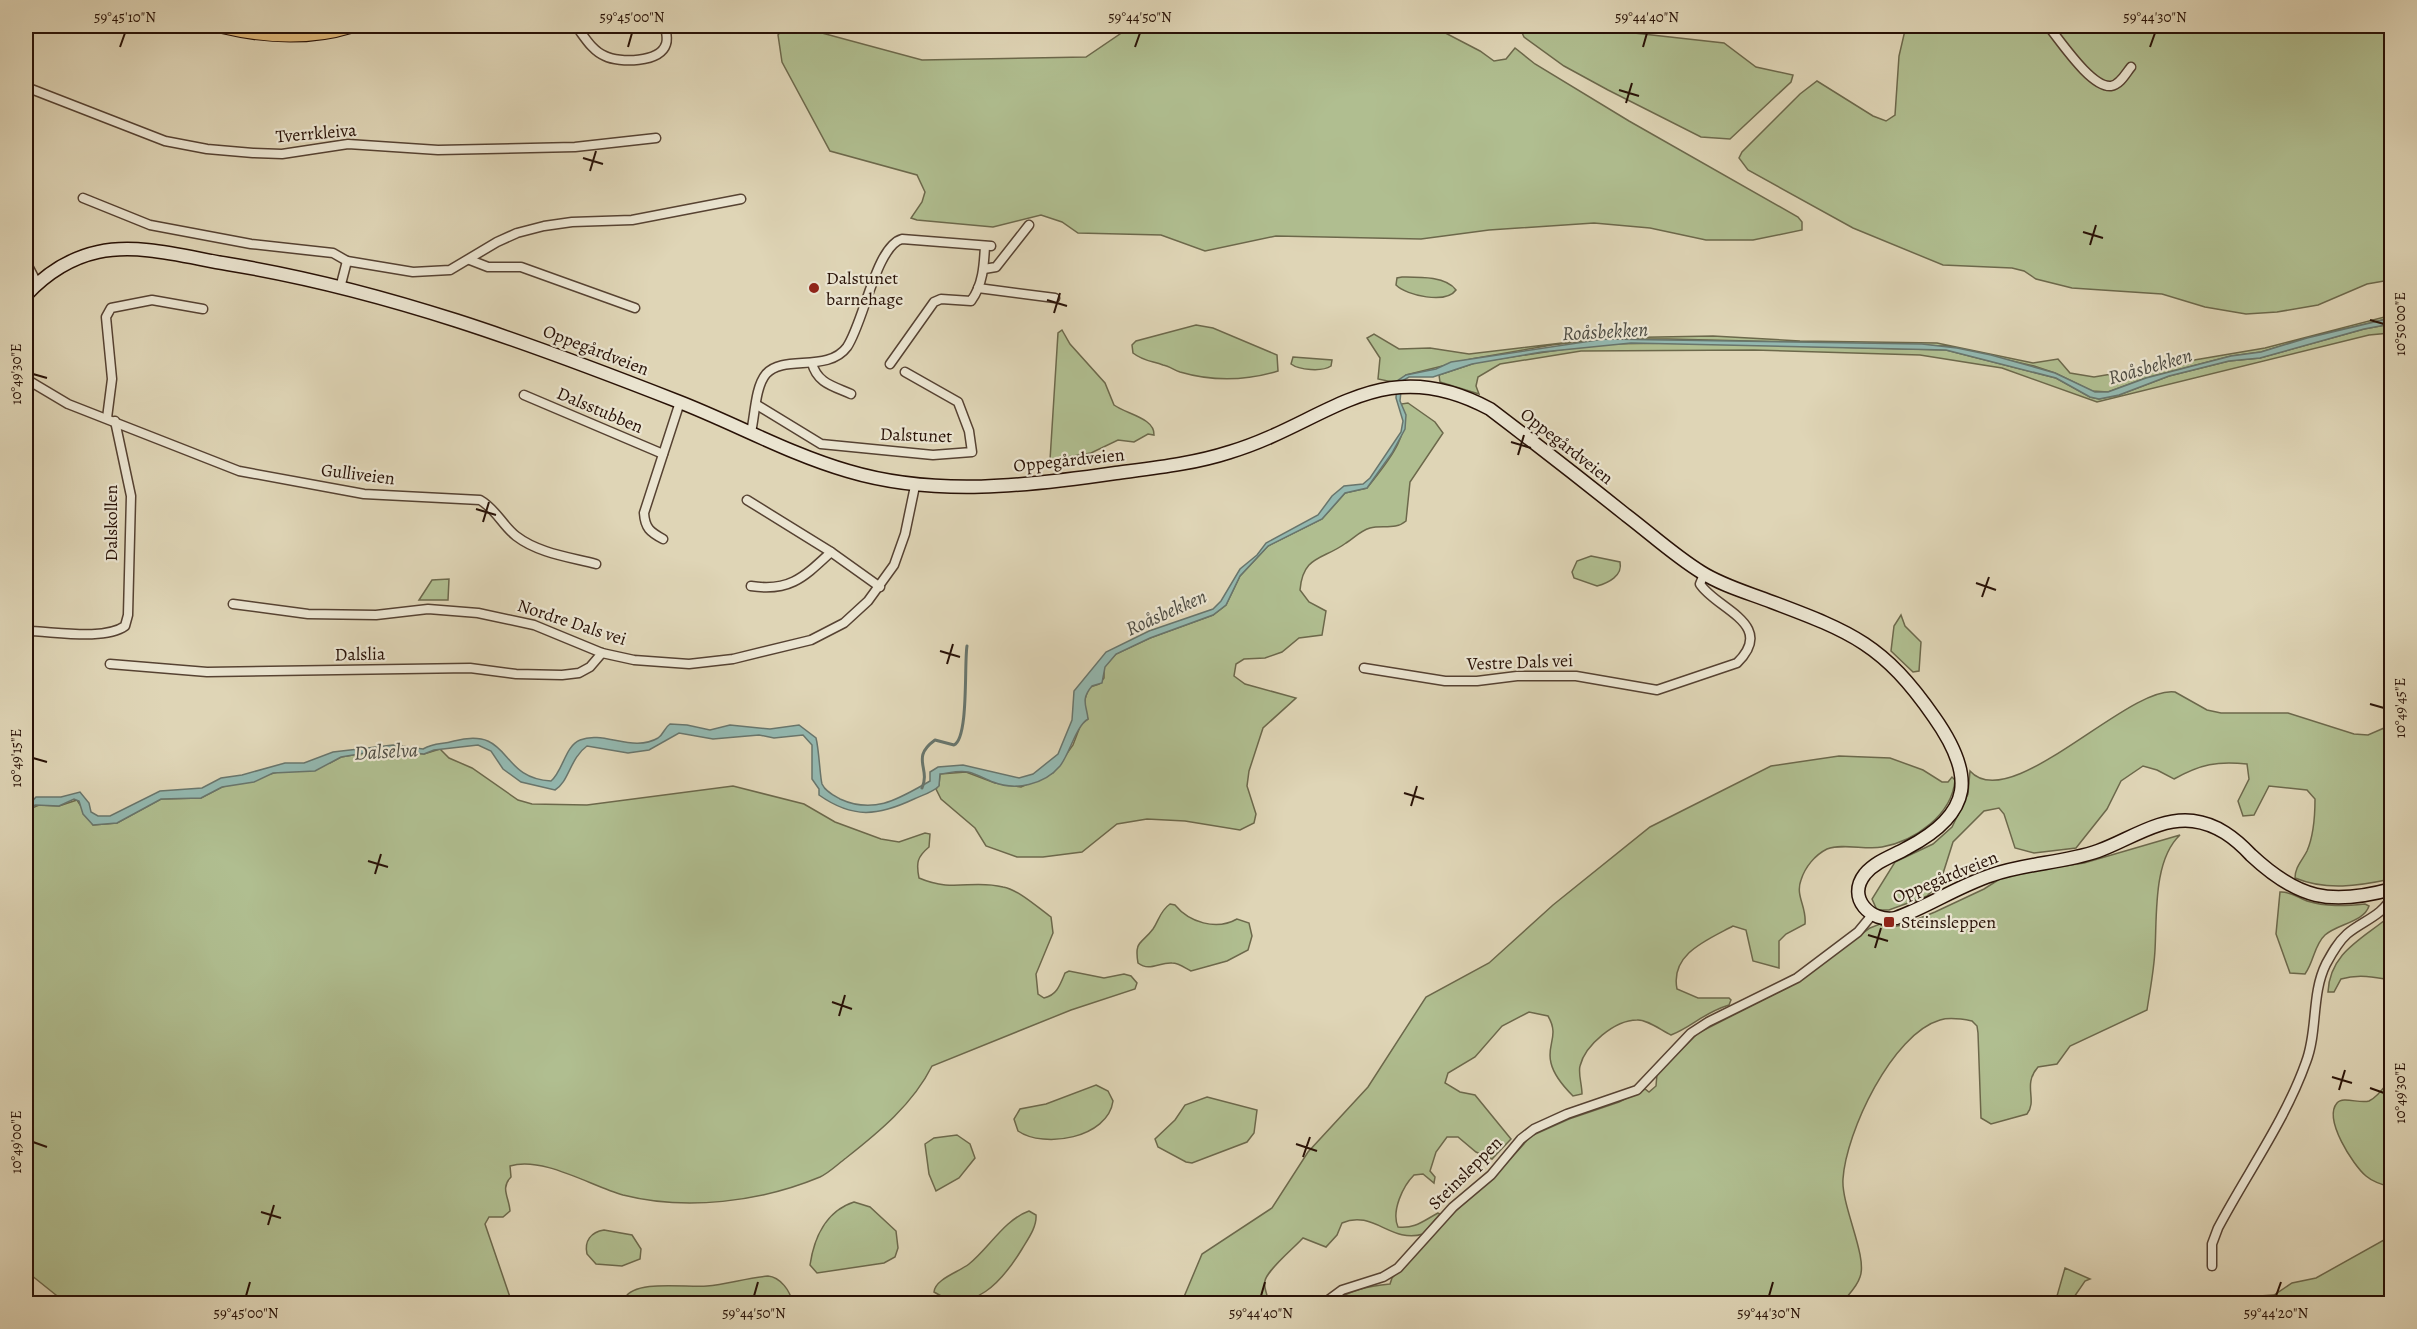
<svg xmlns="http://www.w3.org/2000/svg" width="2417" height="1329" viewBox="0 0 2417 1329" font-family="Alegreya,serif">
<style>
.green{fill:#b0be90;stroke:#6c684b;stroke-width:1.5}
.water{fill:#93b8b0;stroke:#68756c;stroke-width:1.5}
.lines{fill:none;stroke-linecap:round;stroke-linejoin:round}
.stream{stroke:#68756c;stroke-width:3}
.minor-casing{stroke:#564232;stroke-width:11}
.secondary-casing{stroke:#281106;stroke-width:15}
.primary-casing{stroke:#281106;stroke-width:16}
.minor{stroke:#eae4d0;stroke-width:8}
.secondary{stroke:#eae4d0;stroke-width:12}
.primary{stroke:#e0ba7b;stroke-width:14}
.ticks{fill:none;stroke:#281106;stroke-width:2}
.poi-dot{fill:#8f2418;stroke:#eae4d0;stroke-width:2}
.labels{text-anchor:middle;stroke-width:4.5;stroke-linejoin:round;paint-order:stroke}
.street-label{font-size:18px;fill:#281106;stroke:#eae4d0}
.poi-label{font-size:18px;fill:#281106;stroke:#eae4d0;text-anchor:start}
.water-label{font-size:20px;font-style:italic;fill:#4d4b42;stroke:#eae4d0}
.neatline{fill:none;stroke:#281106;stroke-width:2}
.ticks-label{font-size:15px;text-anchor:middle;fill:#281106}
</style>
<rect width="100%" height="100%" fill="#dfd5b6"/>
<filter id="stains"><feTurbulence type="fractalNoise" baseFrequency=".00333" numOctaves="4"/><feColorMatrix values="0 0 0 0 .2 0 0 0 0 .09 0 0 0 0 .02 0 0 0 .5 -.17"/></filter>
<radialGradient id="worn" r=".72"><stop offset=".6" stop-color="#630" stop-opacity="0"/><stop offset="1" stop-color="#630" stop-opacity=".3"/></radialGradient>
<g class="green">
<path d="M784,26H796L922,60L1086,57L1123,32L1156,29L1198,32L1200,26H1432L1480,51L1494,61L1506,59L1515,48L1535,64L1629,121L1798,217L1802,222V230L1753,240H1706L1650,228L1594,223L1489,230L1421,239L1276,236L1205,251L1161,235L1078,233L1062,222L1041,215L993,227L917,220L911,218L922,202L925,192L917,175L830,151L782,62L778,35Z"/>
<path d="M1519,26H1601L1634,33L1724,43L1756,67L1793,75L1791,82L1730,139L1701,137L1608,90L1564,66L1524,37Z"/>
<path d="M1906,26H2391V286L2384,281L2367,284L2318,305L2277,312L2246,314L2205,307L2162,294L2072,288L2036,279L2024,271L2012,268L1943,265L1853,228L1748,170L1739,158L1742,152L1800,94L1817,81L1873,116L1886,121L1895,115L1899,56Z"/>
<path d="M1402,277C1418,277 1446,276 1456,290C1446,304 1407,296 1396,285L1397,278Z"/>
<path d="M2392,315L2391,318L2307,338L2261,352L2231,356L2146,378L2108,392L2092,391L2055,373L2034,366L1946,346L1668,339H1604L1552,345L1471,359L1406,375L1397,383L1378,379L1380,358L1367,338L1374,334L1399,349L1430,348L1469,354L1604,338L1713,336L1800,341L1937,343L2033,363L2058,359L2070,373L2094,377L2265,348Z"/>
<path d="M2391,324L2390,333L2369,335L2097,402L2002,368L1920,355L1754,350L1581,351L1500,364L1478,377L1476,386L1479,394L1440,382L1439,375L1478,362L1599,344L1681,343L1946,350L2056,378L2090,397L2099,399L2119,395L2169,376L2229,361L2260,358L2364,329Z"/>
<path d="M1196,325L1213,328L1277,355L1278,371C1245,381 1214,382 1180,372C1174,370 1169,366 1163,365C1152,361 1143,361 1133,353L1132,345L1136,341Z"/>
<path d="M1062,330L1070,344L1105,383L1114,405C1126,414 1155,418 1154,435L1148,434L1134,442L1118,440L1091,453L1050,460L1058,333Z"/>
<path d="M1293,357L1332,360L1331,366C1322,372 1299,370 1291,364Z"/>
<path d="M1408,403L1435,422L1443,433L1410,482L1406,521C1396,530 1382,525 1370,528C1360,531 1354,538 1346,543C1323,560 1303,555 1300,590L1309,602L1326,611L1322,635L1299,638L1282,652L1265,658L1244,659L1236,664L1234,676L1245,684L1296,698L1263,728L1249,771L1247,786L1256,814L1254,823L1240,830L1185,821L1147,819L1117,824L1082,852L1043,857H1017L986,846L975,828L941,799L936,789L939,785L940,774L966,772L995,783L1021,787L1053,773L1073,745L1081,724L1088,719C1083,707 1083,699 1090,687L1099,684L1104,678V667L1116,654L1150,638L1213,615L1226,605L1240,576L1268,546L1322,519L1345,493L1367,488C1384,466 1414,434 1401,404Z"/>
<path d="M1591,556L1620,562C1623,576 1608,583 1597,586L1574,578L1572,572L1577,561Z"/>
<path d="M449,579L448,600H419L432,580Z"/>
<path d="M1901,615L1905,626L1921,642L1919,671L1913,672L1891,651L1894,626Z"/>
<path d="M2175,692L2207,710L2221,713H2288L2354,734L2368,735L2391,725V879C2358,886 2327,891 2295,878C2295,867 2302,861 2307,851C2314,835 2315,816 2315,799L2307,790L2269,786L2254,815L2243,816L2238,801L2249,779L2247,764C2217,761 2201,764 2174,779L2157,770L2143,766L2121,781L2107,809L2076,848L2034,853L2015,848L2004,814L1999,808L1984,811L1953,842L1940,883L1927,896L1889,910H1877L1872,899L1895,862L1933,844L1952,827L1968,794L1970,771C2010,816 2128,685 2175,692Z"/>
<path d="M440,749L449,758L472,768L518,800L532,804L587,805L733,786L804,804L835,822L881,839L899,842L925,833L930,834L929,847C917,857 916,863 919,878C954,893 971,879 1003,887C1019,890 1037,907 1051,917L1053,933L1036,974L1038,994L1044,998C1057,995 1060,985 1065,973L1069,971L1104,978L1124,974L1131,976L1137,983L1135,989L1071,1010L932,1066C913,1104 879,1132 846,1158C838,1164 829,1173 820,1177C760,1202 686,1211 623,1195C591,1186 543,1156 510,1166L511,1177C500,1188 509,1197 510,1211L503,1217H489L485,1224L512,1303H66L26,1271V821L32,808L39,805L59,806L77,800L93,825L117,823L161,799L201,798L222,787L285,770L330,763L341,757L383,750L424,754Z"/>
<path d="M1839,756L1890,758L1923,770L1942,782H1948L1952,777L1955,780C1952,815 1915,841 1882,847C1866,850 1842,843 1827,849C1815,855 1805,867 1801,880C1795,896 1807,907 1805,924L1786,934L1779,941V968L1753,961L1746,930L1733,926C1707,940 1670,954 1677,989L1698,998H1729L1731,1000L1729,1005C1703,1013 1693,1026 1671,1035C1662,1031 1647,1019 1637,1020C1615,1020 1585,1045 1580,1066C1578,1073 1582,1085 1582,1094L1573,1096C1564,1087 1554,1076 1551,1063C1546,1045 1560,1036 1548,1016L1529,1012L1502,1026L1475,1057L1448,1073L1445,1083L1460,1092L1475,1095L1511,1139L1492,1159L1476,1152L1458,1137H1447L1436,1152L1430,1171L1435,1177L1434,1183L1423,1174L1414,1175C1403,1186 1391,1211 1398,1227C1415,1229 1423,1221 1438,1213L1440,1214L1423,1234C1391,1244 1373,1209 1342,1223L1337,1235L1326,1247L1303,1238C1295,1247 1266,1271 1265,1281C1263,1290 1269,1295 1268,1303L1181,1304L1202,1254L1272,1208L1308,1152L1368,1087L1426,997L1489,963L1553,905L1650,827L1771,766Z"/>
<path d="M2180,835C2153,860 2157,916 2155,950C2154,970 2150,990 2147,1010L2070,1046L2057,1064L2038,1067C2022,1085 2038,1100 2027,1114L1991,1124L1981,1118L1978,1033L1977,1026L1972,1021C1962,1019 1950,1017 1940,1020C1892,1034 1846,1132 1843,1179C1841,1205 1868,1257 1860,1277C1857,1287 1848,1295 1842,1303L1328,1304C1349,1291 1367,1286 1390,1284L1392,1278L1443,1222L1493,1178L1531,1136L1569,1119L1619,1102L1645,1089L1649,1092L1656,1086L1657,1074L1698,1033L1789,987L1870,928L1880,924L1885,928L1903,925L1935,912L1984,889L2006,875L2084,863Z"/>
<path d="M2280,892C2291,891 2298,898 2307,901C2326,907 2345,906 2365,904L2369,906C2364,922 2337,924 2325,935C2314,945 2314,962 2305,974L2290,973L2276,934Z"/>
<path d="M1170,904L1175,905C1189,922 1216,931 1237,919L1249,923L1252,936L1248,950L1227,961L1191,971C1185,968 1179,963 1172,963C1159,962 1150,972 1138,963C1134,940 1142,944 1153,929C1159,920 1160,911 1170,904Z"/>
<path d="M2391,915V980C2375,977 2358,974 2341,979L2334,992H2328C2330,951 2365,938 2391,915Z"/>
<path d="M2391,1078V1187C2383,1185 2373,1182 2366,1176C2353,1165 2323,1119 2337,1103C2343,1096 2360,1104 2369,1101C2378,1097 2385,1086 2391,1078Z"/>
<path d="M1096,1085L1108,1091L1113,1101C1108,1138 1044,1149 1018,1131L1014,1119L1020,1109L1046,1104Z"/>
<path d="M1207,1097L1257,1110L1254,1133L1247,1142L1192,1163L1186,1162L1158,1147L1155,1139L1175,1120L1185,1105Z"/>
<path d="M957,1135L970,1144L975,1158L959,1178L936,1191L929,1174L925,1144L934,1138Z"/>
<path d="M854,1202L870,1207L896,1231L898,1248L895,1257L884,1263L817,1273L810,1265C814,1238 826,1211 854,1202Z"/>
<path d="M1029,1211L1036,1215C1037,1227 1028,1239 1022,1249C1003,1280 973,1317 934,1292C935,1279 959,1272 969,1264C989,1248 1004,1220 1029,1211Z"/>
<path d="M604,1230L632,1235L641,1249L640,1259L622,1266L596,1264L587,1254C584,1241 591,1232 604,1230Z"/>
<path d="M2391,1236V1303H2262L2260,1296L2274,1295L2292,1283L2316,1278Z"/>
<path d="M2065,1268L2090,1279L2085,1281L2070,1303H2055Z"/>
<path d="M768,1276C780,1277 791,1291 792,1303L626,1304L625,1298C635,1279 688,1288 707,1286C727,1284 747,1278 768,1276Z"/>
</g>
<path class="water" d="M2391,318V324L2364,329L2260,358L2229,361L2169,376L2119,395L2099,399L2090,397L2056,378L1946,350L1631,343L1542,352L1472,364L1433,377H1409L1402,381L1400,401L1406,415L1405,429L1392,453L1367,488L1345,493L1322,519L1268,546L1240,576L1226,605L1213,615L1150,638L1116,654L1105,667L1102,683L1092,686C1080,700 1087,706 1088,719C1076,726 1070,753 1060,766C1044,785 1015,791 993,782C985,779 977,774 968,772C959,770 949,773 940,774L939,786C932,793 922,795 914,799C878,816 853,819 819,795V789L812,779V745L803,735L774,738L759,735L713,739L679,733L649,750L628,753L587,746C570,758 569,782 555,790L521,782L503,769L491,751L478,745L434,750L424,754L383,750L341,757L315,771L273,773L254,782L222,787L201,798L161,799L117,823L93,825L83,814L79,801L74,799L59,806L35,805L26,821V808L36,797H61L80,792L89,803L91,812L98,816H110L160,791L202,788L221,778L242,775L285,763H304L333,752L393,745L423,749C436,742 440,745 454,741C513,726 497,778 551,781C563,771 565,746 580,740C603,730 633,753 658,738C664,734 664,728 670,724L687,725L710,730L730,725L770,729L799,725L816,738C819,749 820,777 822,784C825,791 833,795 840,799C875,815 900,798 930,781V772L938,767L963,765L1019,778L1033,774L1058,754L1072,720L1074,691L1106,652L1149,631L1213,609L1221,601L1240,569L1257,555L1266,543L1318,515L1332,496L1344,486L1363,484L1370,478L1401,432L1403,421L1396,398L1397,381L1406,375L1436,369L1451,362L1604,339L1922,344L1957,348L1991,355L2055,373L2095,392H2108L2146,378L2231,356L2261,352L2307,338Z"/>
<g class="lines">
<path class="stream" d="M922,788C931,768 910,758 935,740L954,745C969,738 964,663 967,646"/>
<g class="minor-casing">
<g id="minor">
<path d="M576,26C584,36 592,51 605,56C619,63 660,63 666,44C668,39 666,31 665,26"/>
<path d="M2048,26C2060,40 2091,88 2111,86C2120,85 2126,73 2131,67"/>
<path d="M26,87L165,141L207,149L253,153L282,154L348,144L438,150L575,147L656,138"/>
<path d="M83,198L150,225L251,244L333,253L347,261"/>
<path d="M470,260L488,267H521L635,308"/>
<path d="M26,262L37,283"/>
<path d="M984,269L996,267L1029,225"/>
<path d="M340,288L347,261L413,272L450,270L497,242L517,233L544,226L572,222L632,220L741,199"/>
<path d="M978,288L1055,298"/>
<path d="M812,363C817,383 833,386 851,394"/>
<path d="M890,364L934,302L941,299L971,301C983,285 984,265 985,246"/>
<path d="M26,379L68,404L239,471L364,494L480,500C496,509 502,525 516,536C538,553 569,557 596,564"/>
<path d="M524,395L663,454"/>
<path d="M757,405L821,444L933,455L972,452L969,431L958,402L905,372"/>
<path d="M107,418L112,379L106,317L111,308L152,300L203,309"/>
<path d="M751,432C755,416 755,387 766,374C783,354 828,373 847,347C864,322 876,246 902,239L991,246"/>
<path d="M747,500L831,552L880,587"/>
<path d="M663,539C650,532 645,528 644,513L680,402"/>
<path d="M751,586C790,592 804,577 831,552"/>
<path d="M233,604L308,614L376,615L428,609L478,613L534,625L602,653L634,660L689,664L733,659L811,640L844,623L868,601L894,565L905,534L915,486"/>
<path d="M26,631C52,631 104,641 125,626L128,615L131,496L115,421"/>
<path d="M110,664L207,672L470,668L516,674L562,675L579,673L590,667L602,653"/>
<path d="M1364,668L1445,681H1477L1517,676H1576L1657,690L1737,663C1777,624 1716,609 1700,584L1704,574"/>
<path d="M2212,1266V1244L2218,1228C2247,1173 2285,1121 2306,1062C2318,1031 2311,994 2326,964C2332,953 2338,942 2347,934C2362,921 2383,916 2392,896"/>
<path d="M1323,1304L1342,1290L1383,1277L1398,1268L1453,1207L1491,1175L1521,1139L1534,1129L1567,1114L1637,1090L1691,1033L1708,1022L1797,978L1858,932L1872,915"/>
</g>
</g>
<g class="secondary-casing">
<path id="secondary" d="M26,295C45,275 70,258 98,252C139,243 186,257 228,264C386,290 529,343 677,401C734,423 789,454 848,471C935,497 1027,486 1116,473C1154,468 1193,464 1230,452C1327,423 1381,350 1490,409C1536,444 1581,479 1626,515C1651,534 1675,556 1701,572C1723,586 1749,593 1772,602C1852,632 1884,645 1934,717C1975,775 1974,813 1907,848C1893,856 1876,861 1865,874C1846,898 1871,923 1896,918C1929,906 1958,886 1992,875C2026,863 2064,863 2098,851C2129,840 2159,817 2193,821C2217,824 2235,838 2251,855C2298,899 2330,906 2392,889"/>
</g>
<g class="primary-casing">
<path id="primary" d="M222,26C264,36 308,39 350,26"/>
</g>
<use href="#minor" class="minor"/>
<use href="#secondary" class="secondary"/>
<use href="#primary" class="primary"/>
</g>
<path class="ticks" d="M120,47L125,33M628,47L632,33M1135,47L1140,33M1643,47L1647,33M2150,47L2155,33M1619,90L1639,96M1626,103L1632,83M583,158L603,164M590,171L596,151M2083,232L2103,238M2090,245L2096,225M1047,300L1067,306M1054,313L1060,293M2370,320L2384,324M33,374L47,378M1511,442L1531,448M1518,455L1524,435M476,509L496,515M483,522L489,502M1976,583L1996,590M1982,597L1989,577M940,651L960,657M947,664L953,644M2370,704L2384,708M33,758L47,762M1404,793L1424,799M1411,806L1417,786M368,861L388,867M375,874L381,854M1868,935L1888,941M1875,948L1881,928M832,1002L852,1009M839,1016L845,995M2332,1077L2352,1083M2370,1088L2384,1093M2339,1090L2345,1070M33,1142L47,1147M1296,1144L1317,1151M1303,1157L1310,1137M261,1212L281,1218M268,1225L274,1205M246,1296L250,1282M754,1296L758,1282M1261,1296L1265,1282M1769,1296L1773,1282M2276,1296L2281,1282"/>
<g class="poi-dot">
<circle cx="814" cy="288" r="6"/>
<rect x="1883" y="916" width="12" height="12" rx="3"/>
</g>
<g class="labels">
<g class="street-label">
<text transform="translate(316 133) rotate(-5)" y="6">Tverrkleiva</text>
<text transform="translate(596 350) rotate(21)" y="6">Oppegårdveien</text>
<text transform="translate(600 410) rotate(23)" y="6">Dalsstubben</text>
<text transform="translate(916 435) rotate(2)" y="6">Dalstunet</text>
<text transform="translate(1567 446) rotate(38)" y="6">Oppegårdveien</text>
<text transform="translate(1069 460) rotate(-6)" y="6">Oppegårdveien</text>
<text transform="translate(358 474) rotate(7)" y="6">Gulliveien</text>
<text transform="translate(111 523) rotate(-90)" y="6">Dalskollen</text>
<text transform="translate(572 622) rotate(18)" y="6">Nordre Dals vei</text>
<text transform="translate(360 654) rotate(-1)" y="6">Dalslia</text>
<text transform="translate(1520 662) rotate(-2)" y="6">Vestre Dals vei</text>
<text transform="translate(1945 877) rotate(-22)" y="6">Oppegårdveien</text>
<text transform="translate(1465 1173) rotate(-45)" y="6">Steinsleppen</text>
</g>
<g class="poi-label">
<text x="826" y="284">Dalstunet<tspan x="826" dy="21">barnehage</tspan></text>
<text x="1901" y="928">Steinsleppen</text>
</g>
<g class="water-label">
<text transform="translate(1605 331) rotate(-3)" y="7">Roåsbekken</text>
<text transform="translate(2150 366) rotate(-16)" y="7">Roåsbekken</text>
<text transform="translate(1166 612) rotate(-24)" y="7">Roåsbekken</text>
<text transform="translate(386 751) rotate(-3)" y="7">Dalselva</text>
</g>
</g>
<rect width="2417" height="1329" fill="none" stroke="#dfd5b6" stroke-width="66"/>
<rect x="33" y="33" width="2351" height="1263" class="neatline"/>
<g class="ticks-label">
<text x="125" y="22">59°45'10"N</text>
<text x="632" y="22">59°45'00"N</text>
<text x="1140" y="22">59°44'50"N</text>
<text x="1647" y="22">59°44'40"N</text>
<text x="2155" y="22">59°44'30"N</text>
<text transform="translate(2400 324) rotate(-90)" y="5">10°50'00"E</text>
<text transform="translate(16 374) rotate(-90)" y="5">10°49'30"E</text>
<text transform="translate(2400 708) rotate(-90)" y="5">10°49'45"E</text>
<text transform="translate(16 758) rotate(-90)" y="5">10°49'15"E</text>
<text transform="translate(2400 1093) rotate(-90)" y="5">10°49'30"E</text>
<text transform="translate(16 1142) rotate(-90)" y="5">10°49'00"E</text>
<text x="246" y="1318">59°45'00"N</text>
<text x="754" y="1318">59°44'50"N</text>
<text x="1261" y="1318">59°44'40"N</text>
<text x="1769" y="1318">59°44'30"N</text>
<text x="2276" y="1318">59°44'20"N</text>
</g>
<rect width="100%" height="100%" filter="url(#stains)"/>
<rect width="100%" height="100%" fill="url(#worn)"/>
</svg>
